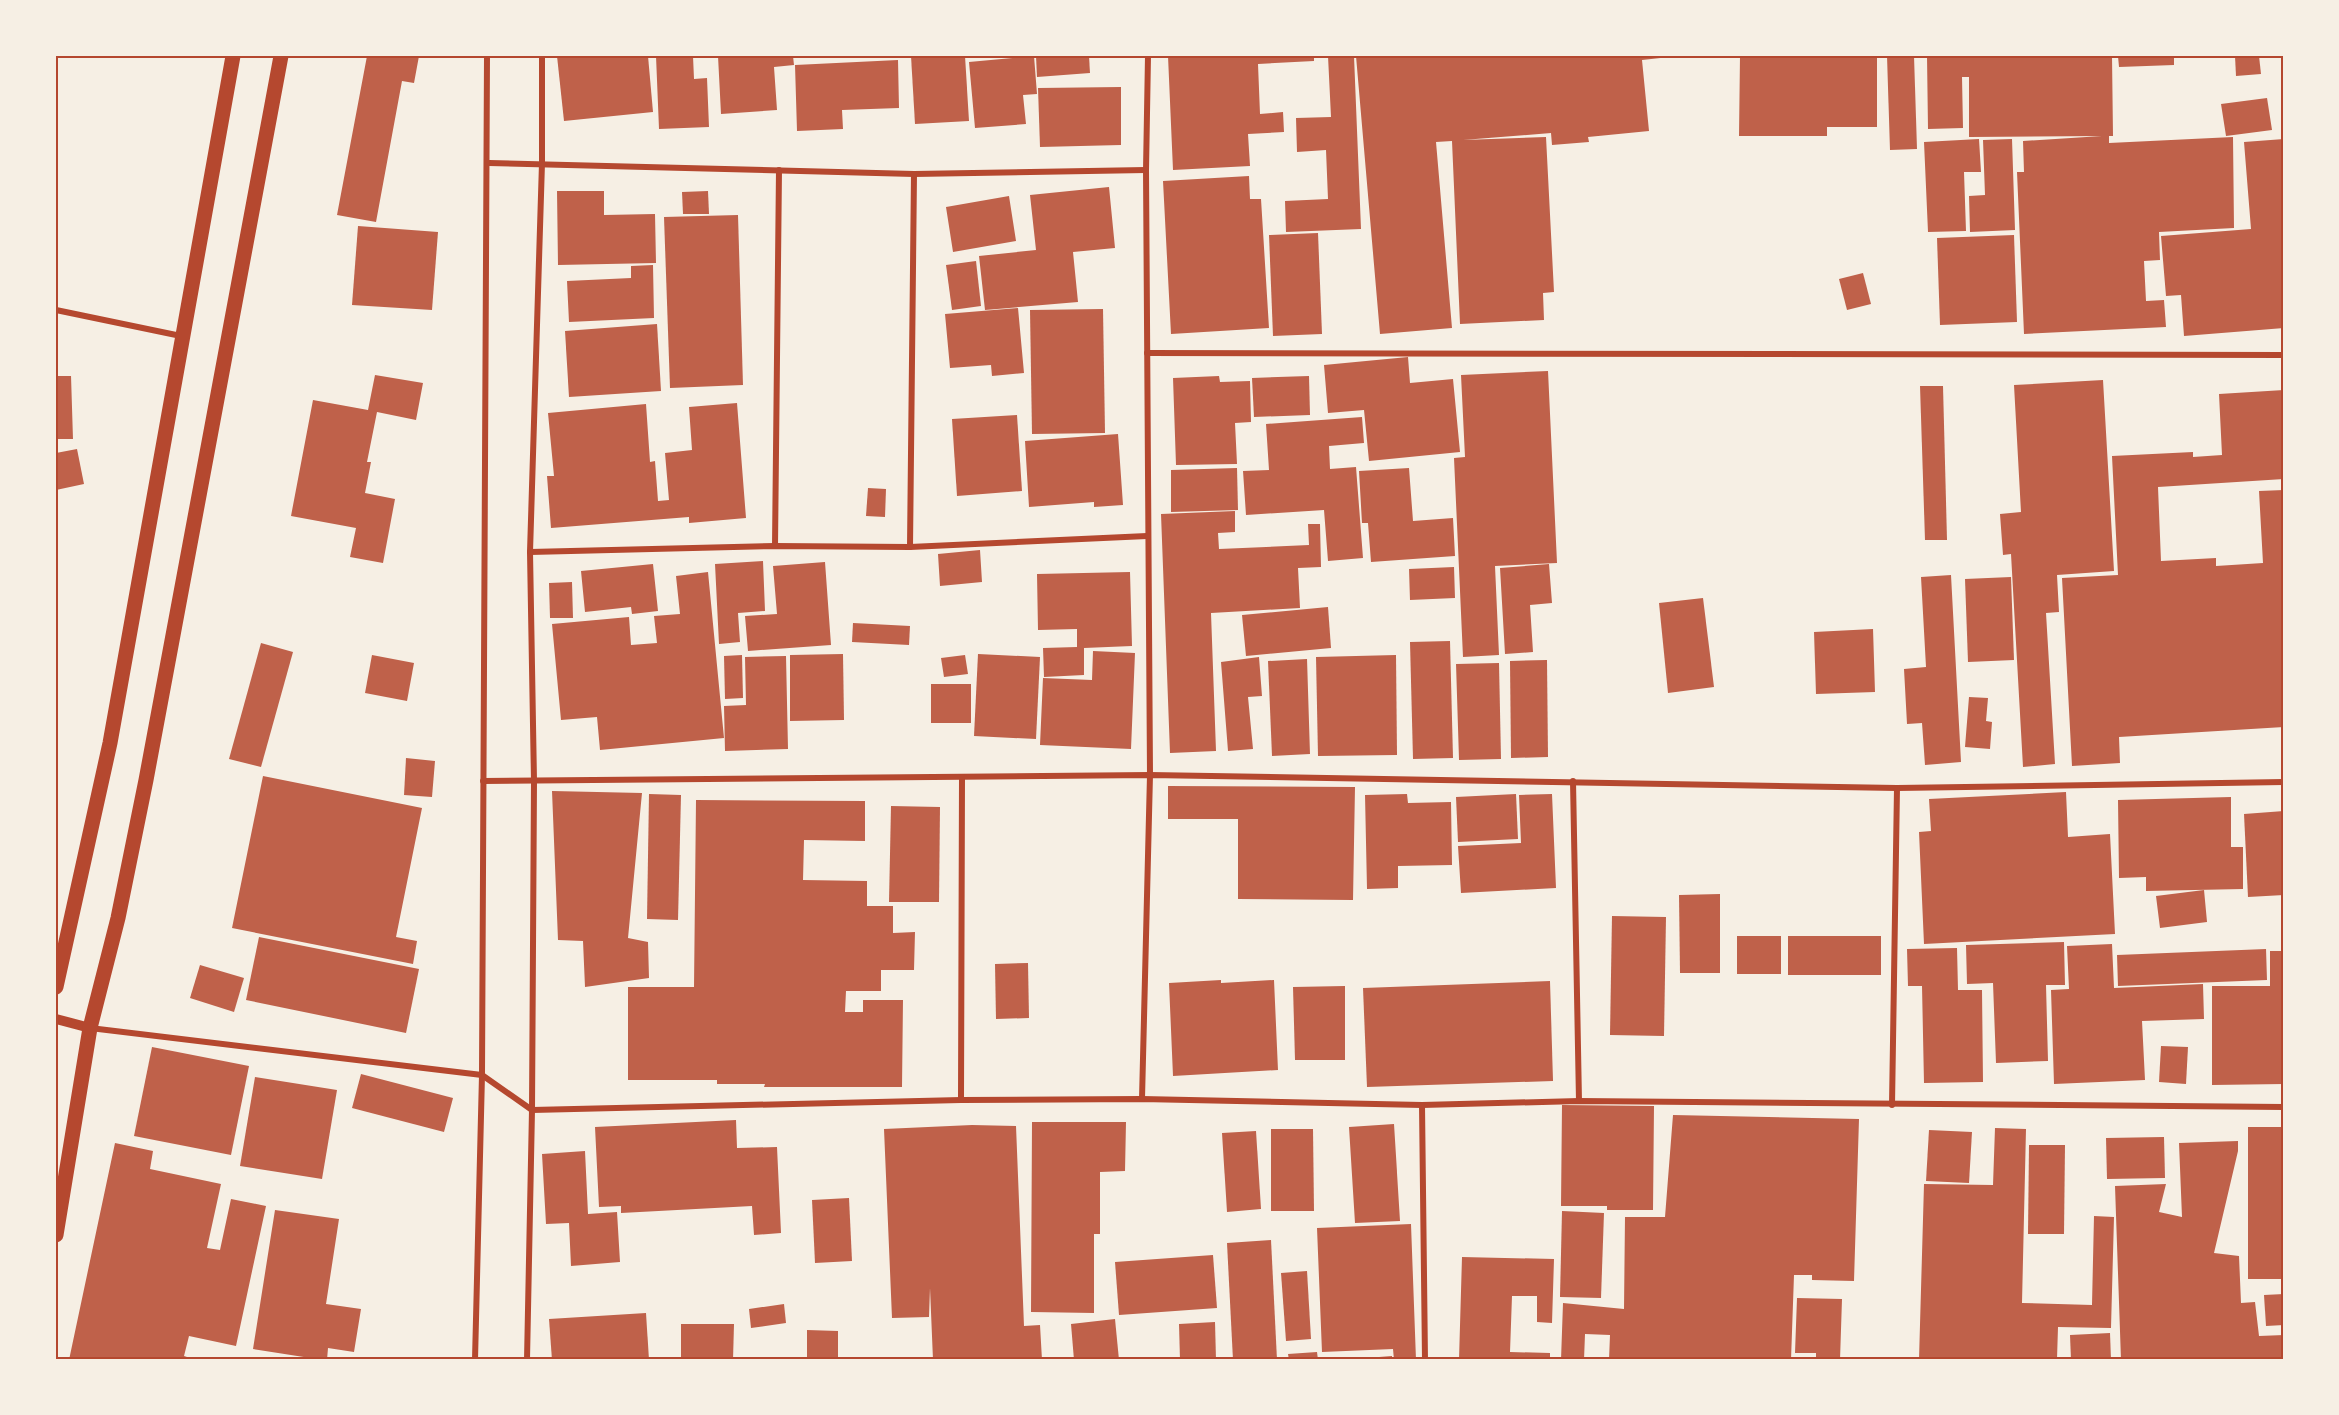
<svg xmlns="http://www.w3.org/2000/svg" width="2339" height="1415" viewBox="0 0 2339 1415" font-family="'Exo 2',sans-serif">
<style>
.building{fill:#bf614a}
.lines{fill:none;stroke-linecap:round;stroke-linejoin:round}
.minor{stroke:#b5482f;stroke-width:6}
.tertiary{stroke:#b5482f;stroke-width:10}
.primary{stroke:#b5482f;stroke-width:15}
.neatline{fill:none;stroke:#b5482f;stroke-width:2}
</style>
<rect width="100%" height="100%" fill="#f6efe4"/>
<g class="building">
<path d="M367,56H419L414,83L402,81L376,222L337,215Z"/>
<path d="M557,56H648L653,112L564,121Z"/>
<path d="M656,56H693L694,79L707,78L709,127L659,129Z"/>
<path d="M718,56H793L794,65L774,67L777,110L721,114Z"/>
<path d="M911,56H965L969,121L915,124Z"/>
<path d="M1034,56L1037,94L1023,95L1026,124L975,128L969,62Z"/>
<path d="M1036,56H1089L1090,73L1037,77Z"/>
<path d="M1168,56H1314V61L1258,64L1260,114L1283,112L1284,132L1248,134L1250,166L1173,170Z"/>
<path d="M1328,56H1354L1361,229L1286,232L1285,201L1328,199L1326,150L1297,152L1296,118L1331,117Z"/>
<path d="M1356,56H1679L1642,60L1649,131L1588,137L1589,142L1552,145L1551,133L1463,140L1546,137L1554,292L1543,293L1544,320L1460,324L1452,141L1436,142L1452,328L1380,334Z"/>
<path d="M1740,56H1877V127H1827V136H1739Z"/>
<path d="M1887,56H1914L1917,149L1890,150Z"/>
<path d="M1927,56H2112L2113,136H2109V143L2233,137L2234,228L2159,232L2160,260L2144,261L2146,301L2164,300L2166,327L2024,334L2017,172H2024L2023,141L2102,136L1969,137V77H1962L1963,128L1928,129Z"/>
<path d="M2118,56H2174V65L2119,67Z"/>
<path d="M2235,56H2259L2261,74L2236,76Z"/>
<path d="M898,60L899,108L842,110L843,129L797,131L795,65Z"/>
<path d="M1121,87V145L1040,147L1038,88Z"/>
<path d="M2267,98L2272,130L2226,136L2221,104Z"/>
<path d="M1979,139L1981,172H1964L1966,231L1928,232L1924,142Z"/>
<path d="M2012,139L2015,230L1970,232L1969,196L1985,195L1983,140Z"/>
<path d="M2284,139V328L2184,336L2181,295L2166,296L2161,236L2251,229L2244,142Z"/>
<path d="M1249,176L1250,199H1261L1269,328L1171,334L1163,181Z"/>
<path d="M1109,187L1115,248L1073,252L1078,302L985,310L979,256L1036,250L1030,195Z"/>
<path d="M557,191H604V215L655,214L656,263L558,265Z"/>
<path d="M708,191L709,214H683L682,192Z"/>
<path d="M1009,196L1016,241L953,252L946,207Z"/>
<path d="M738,215L743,385L670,388L664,217Z"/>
<path d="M358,226L438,232L432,310L352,305Z"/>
<path d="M1318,233L1322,334L1273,336L1269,235Z"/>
<path d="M2014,235L2017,322L1940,325L1937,238Z"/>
<path d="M976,261L981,306L952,310L946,265Z"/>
<path d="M653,265L654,318L569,322L567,281L631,278V266Z"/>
<path d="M1863,273L1871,304L1847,310L1839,279Z"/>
<path d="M1018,308L1024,373L992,376L991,365L950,368L945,314Z"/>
<path d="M1103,309L1105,433L1032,434L1030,310Z"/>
<path d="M657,324L661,391L569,397L565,331Z"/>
<path d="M1408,357L1410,383L1453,379L1460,452L1369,461L1364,410L1328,413L1324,365Z"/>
<path d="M1548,371L1557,563L1495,566L1499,655L1463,657L1454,458L1465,457L1461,375Z"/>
<path d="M375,375L423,383L416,420L377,412L367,462H371L365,493L395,499L383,563L350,557L356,528L291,516L313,400L368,410Z"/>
<path d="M56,376H71L73,439H56Z"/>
<path d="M1219,376L1220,382L1250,381L1251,422L1235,423L1237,464L1176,465L1173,378Z"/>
<path d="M1309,376L1310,415L1254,417L1252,378Z"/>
<path d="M2103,380L2114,571L2057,575L2059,612L2046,613L2055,764L2023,767L2011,554L2003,555L2000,514L2021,512L2014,385Z"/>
<path d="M1920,386H1943L1947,540H1925Z"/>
<path d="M2284,390V479L2158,487L2161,561L2216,558V566L2263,563L2259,491L2284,490V727L2119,737L2120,763L2072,766L2062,578L2118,575L2112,456L2193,452V457L2222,455L2219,394Z"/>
<path d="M737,403L746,518L689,523V517L551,528L547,476H554L548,413L646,404L650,462L655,461L658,501L669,500L665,453L692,450L689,407Z"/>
<path d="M1017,415L1022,491L957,496L952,419Z"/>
<path d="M1362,417L1364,443L1329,446L1330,469L1356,467L1363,558L1328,561L1324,510L1246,515L1243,471L1269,470L1266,424Z"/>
<path d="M1118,434L1123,505L1094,507V502L1029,507L1025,441Z"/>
<path d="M77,449L84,484L56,490V453Z"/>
<path d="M1237,468L1238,510L1171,512V470Z"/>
<path d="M1409,468L1413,521L1453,518L1455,556L1371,562L1368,523H1362L1359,471Z"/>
<path d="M868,488L886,489L885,517L866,516Z"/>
<path d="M1235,511V532L1218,533L1219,549L1309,545L1308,524H1320L1321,567L1298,568L1300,608L1211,613L1216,751L1170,753L1161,514Z"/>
<path d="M980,550L982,582L940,586L938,554Z"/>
<path d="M763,561L765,611L738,613L740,642L719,644L715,564Z"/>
<path d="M825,562L831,645L748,651L745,616L777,614L773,566Z"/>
<path d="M653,564L658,611L632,614L631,607L585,612L581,571Z"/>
<path d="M1549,564L1552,603L1530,605L1533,652L1505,654L1500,568Z"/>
<path d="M1454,567L1455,598L1410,600L1409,569Z"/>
<path d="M708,572L724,738L600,750L597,717L561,720L552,624L629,617L631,645L657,643L654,616L680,614L676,576Z"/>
<path d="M1130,572L1132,646L1084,648V675L1044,677L1043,648L1077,647V629L1038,630L1037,574Z"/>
<path d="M1951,575L1961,762L1925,765L1922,723L1907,724L1904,669L1926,667L1921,577Z"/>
<path d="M2011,577L2014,660L1968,662L1965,579Z"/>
<path d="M572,582L573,618H550L549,583Z"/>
<path d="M1703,598L1714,687L1668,693L1659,603Z"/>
<path d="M1328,607L1331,648L1246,656L1242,615Z"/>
<path d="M853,623L910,626L909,645L852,642Z"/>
<path d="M1873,629L1875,692L1816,694L1814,632Z"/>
<path d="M1450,641L1453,758L1413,759L1410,642Z"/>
<path d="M261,643L293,652L261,767L229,759Z"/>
<path d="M1093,651L1135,653L1131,749L1040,745L1043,678L1092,680Z"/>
<path d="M843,654L844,720L790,721V655Z"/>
<path d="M978,654L1040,657L1036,739L974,736Z"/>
<path d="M372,655L414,663L407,701L365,693Z"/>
<path d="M742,655L743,698L725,699L724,656Z"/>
<path d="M965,655L968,674L944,677L941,658Z"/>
<path d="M1396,655L1397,755L1318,756L1316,657Z"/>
<path d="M786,656L788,749L725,751L724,706L746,705L745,657Z"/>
<path d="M1259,657L1262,696L1248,697L1253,749L1228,751L1221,662Z"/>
<path d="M1307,659L1310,754L1272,756L1268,661Z"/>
<path d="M1547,660L1548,757L1511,758L1510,661Z"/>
<path d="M1499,663L1501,759L1459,760L1456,664Z"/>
<rect x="931" y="684" width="40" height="39"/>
<path d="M1969,697L1988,698L1986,721L1992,722L1990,749L1965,747Z"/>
<path d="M406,758L435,761L432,797L404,795Z"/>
<path d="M263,776L422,808L396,937L417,941L413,964L232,928Z"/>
<path d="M1168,786L1355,787L1353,900L1238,899V819H1168Z"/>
<path d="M552,791L642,793L628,938L648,942L649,978L585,987L583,941L558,940Z"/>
<path d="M2066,792L2068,837L2110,834L2115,934L1924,944L1919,832L1931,831L1929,799Z"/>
<path d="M649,794L681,795L678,920L647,919Z"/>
<path d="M1407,794L1408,803L1451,802L1452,865L1398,866V888L1367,889L1365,795Z"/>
<path d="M1516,794L1518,839L1458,842L1456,797Z"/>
<path d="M1552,794L1556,888L1461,893L1458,846L1521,843L1519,795Z"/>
<path d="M2231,797V847H2243V889L2146,891V877L2119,878L2118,800Z"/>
<path d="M696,800L865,801V841L804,840L803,880L867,881V906H893V933L915,932L914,970H881V991H846L845,1012H863V1000H903L902,1087H764L765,1084H717V1080H628V987H694Z"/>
<path d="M891,806L940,807L939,902H889Z"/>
<path d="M2284,811V895L2248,897L2244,814Z"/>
<path d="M2204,890L2207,922L2160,928L2156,896Z"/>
<path d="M1720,894V973H1680L1679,895Z"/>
<path d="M1612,916L1666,917L1664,1036L1610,1035Z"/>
<rect x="1737" y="936" width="44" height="38"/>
<rect x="1788" y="936" width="93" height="39"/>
<path d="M259,937L419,969L406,1033L246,1000Z"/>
<path d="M2064,942L2065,985H2046L2048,1061L1996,1063L1993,983L1967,984L1966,945Z"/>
<path d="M2112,944L2114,988L2203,984L2204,1019L2142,1021L2145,1080L2054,1084L2051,990L2069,989L2067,946Z"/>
<path d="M1957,948L1958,990H1982L1983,1082L1924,1083L1922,986H1908L1907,949Z"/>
<path d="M2266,949L2267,980L2118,986L2117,955Z"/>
<path d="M2270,951H2284V1084L2212,1085V986H2270Z"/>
<path d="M1028,963L1029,1018L996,1019L995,964Z"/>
<path d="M200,965L244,978L234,1012L190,998Z"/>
<path d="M1221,980V983L1274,980L1278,1070L1173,1076L1169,983Z"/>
<path d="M1550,981L1553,1081L1367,1087L1363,988Z"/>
<path d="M1345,986V1060H1295L1293,987Z"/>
<path d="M2161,1046L2188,1047L2186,1084L2159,1082Z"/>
<path d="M152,1047L249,1066L231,1155L134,1136Z"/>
<path d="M361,1074L453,1098L444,1132L352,1108Z"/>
<path d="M255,1077L337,1090L322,1179L240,1166Z"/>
<path d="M1562,1105L1654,1106L1653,1210H1607V1206H1561Z"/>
<path d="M1673,1115L1859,1119L1854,1281L1812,1280V1275H1794L1791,1360H1609L1610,1335L1585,1334L1584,1360H1561L1563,1303L1624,1309L1625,1217H1665Z"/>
<path d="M736,1120L737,1148L777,1147L781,1233L754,1235L752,1206L621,1213V1206L599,1207L595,1127Z"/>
<path d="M1032,1122H1126L1125,1171L1100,1172V1234H1094V1313L1031,1312Z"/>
<path d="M1394,1124L1400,1221L1355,1223L1349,1127Z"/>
<path d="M972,1125L1016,1126L1024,1326L1040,1325L1042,1360H933L930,1288L929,1317L892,1318L884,1129Z"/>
<rect x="2248" y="1127" width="36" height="152"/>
<path d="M1995,1128L2026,1129L2022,1303L2092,1305L2094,1216L2114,1217L2111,1328L2058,1327L2057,1359L1919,1360L1924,1184L1993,1185Z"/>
<path d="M1271,1129H1313L1314,1211H1271Z"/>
<path d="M1929,1130L1972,1132L1969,1183L1926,1181Z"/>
<path d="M1256,1131L1261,1209L1227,1212L1222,1133Z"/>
<path d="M2164,1137L2165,1178L2107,1179L2106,1138Z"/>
<path d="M2238,1141V1151L2214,1253L2239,1256L2241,1303L2255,1302L2259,1336L2284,1335V1360H2121L2115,1186L2166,1184L2159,1212L2182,1217L2179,1143Z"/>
<path d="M115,1143L153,1151L150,1169L221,1184L207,1248L220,1250L231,1199L266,1206L236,1346L189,1336L184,1356L196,1360H69Z"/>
<path d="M2029,1145H2065L2064,1234H2028Z"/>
<path d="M585,1151L588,1214L617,1212L620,1262L571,1266L569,1223L546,1224L542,1154Z"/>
<path d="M849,1198L852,1261L815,1263L812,1200Z"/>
<path d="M275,1210L339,1219L326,1304L361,1309L354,1352L328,1348L327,1360H323L253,1349Z"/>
<path d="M1562,1211L1604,1213L1601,1298L1560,1297Z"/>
<path d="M1411,1224L1416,1360H1394L1393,1349L1322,1352L1317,1228Z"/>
<path d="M1271,1240L1277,1360H1233L1227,1243Z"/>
<path d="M1213,1255L1217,1308L1119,1315L1115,1262Z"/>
<path d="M1462,1257L1554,1259L1552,1323L1537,1322V1296H1512L1510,1352L1550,1353V1360H1459Z"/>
<path d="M1307,1271L1311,1339L1286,1341L1281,1273Z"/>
<path d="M2284,1294V1325L2266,1326L2264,1295Z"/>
<path d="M1797,1298L1842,1299L1840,1360H1816V1353H1795Z"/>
<path d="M784,1304L786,1323L751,1328L749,1309Z"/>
<path d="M646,1313L649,1360H552L549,1319Z"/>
<path d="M1115,1319L1119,1360H1074L1071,1324Z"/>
<path d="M1215,1322L1216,1360H1180L1179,1324Z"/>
<path d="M681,1324H734L733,1360H681Z"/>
<path d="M807,1330L838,1331V1360H807Z"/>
<path d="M2110,1333L2111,1360H2071L2070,1335Z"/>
<path d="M1317,1352L1318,1360H1289L1288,1354Z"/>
<path d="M1392,1356V1360H1366V1358Z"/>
</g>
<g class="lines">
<g class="minor">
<path d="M489,163L914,174L1146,170"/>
<path d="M56,310L181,336"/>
<path d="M1147,353L2284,355"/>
<path d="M775,546L779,170"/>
<path d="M910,547L914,174"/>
<path d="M530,552L775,546L910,547L1147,536"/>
<path d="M483,781L1150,775L1897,788L2284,782"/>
<path d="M1573,781L1579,1101"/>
<path d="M90,1028L482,1075L532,1110L961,1100L1142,1099L1422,1105L1579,1101L2284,1107"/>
<path d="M1142,1099L1150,775L1146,170L1148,56"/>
<path d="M961,1100L962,777"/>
<path d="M1422,1105L1425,1360"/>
<path d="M1892,1105L1897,788"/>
<path d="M475,1360L482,1075L487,56"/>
<path d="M527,1360L532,1110L534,781L530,552L542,163V56"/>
</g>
<path class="tertiary" d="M56,1019L90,1028"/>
<g class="primary">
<path d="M56,987L110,743L233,56"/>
<path d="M56,1235L90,1028L118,918L146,780L281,56"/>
</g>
</g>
<rect width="2339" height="1415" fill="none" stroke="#f6efe4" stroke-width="114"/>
<rect x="57" y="57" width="2225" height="1301" class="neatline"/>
</svg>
